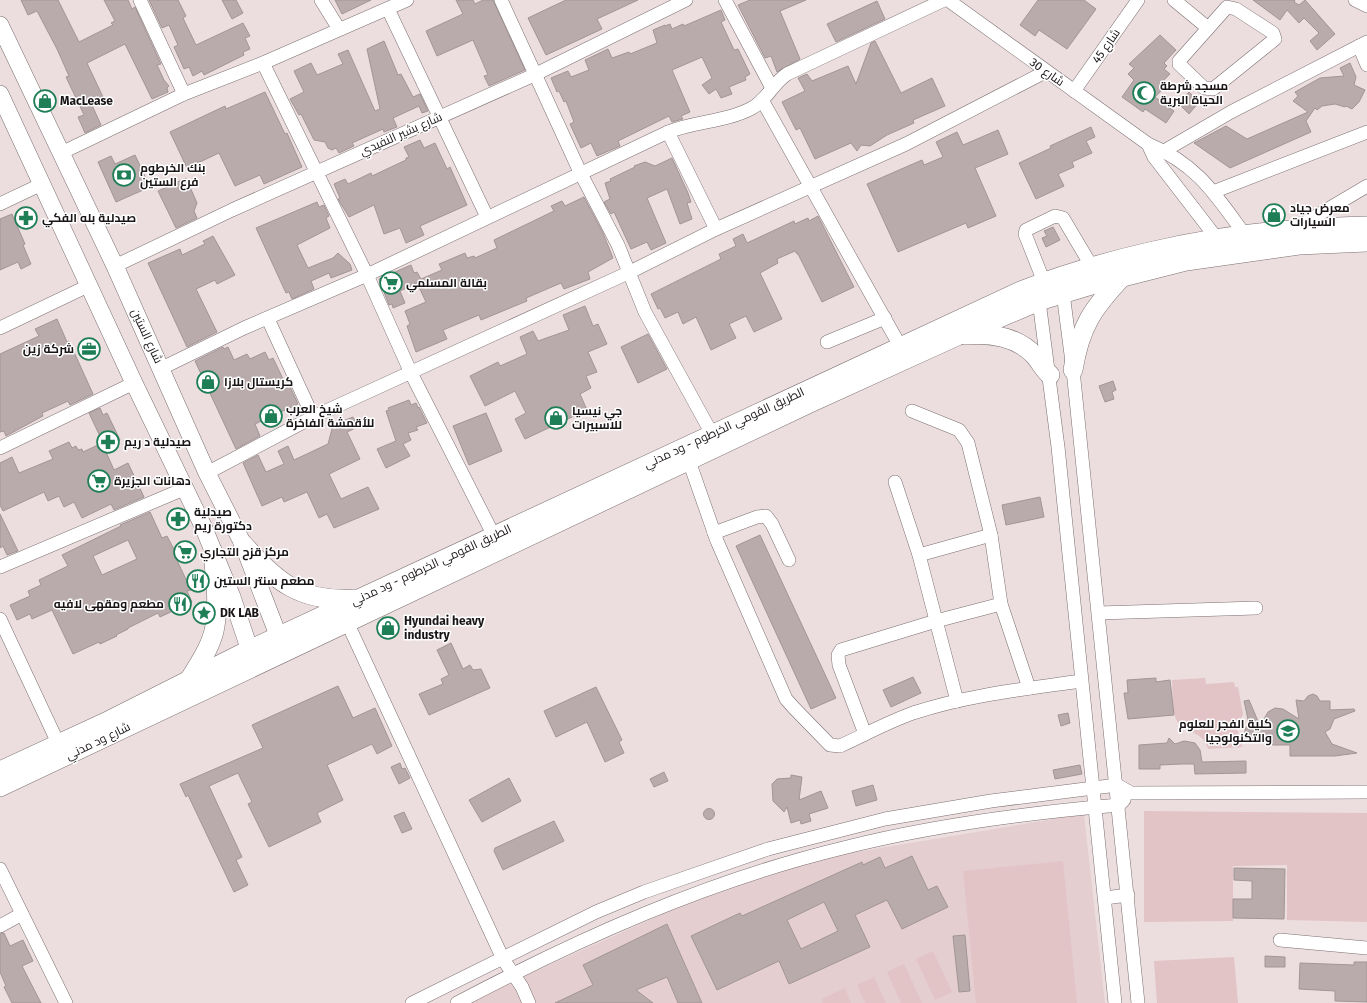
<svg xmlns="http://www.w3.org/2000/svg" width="1367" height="1003" viewBox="0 0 1367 1003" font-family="'Fira Sans',Cairo,sans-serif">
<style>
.built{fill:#e5ced0}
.green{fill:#e2c3c6}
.building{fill:#b9abac;stroke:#a29596;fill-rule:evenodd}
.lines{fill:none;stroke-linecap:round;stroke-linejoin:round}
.minor-casing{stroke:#7c6f71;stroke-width:14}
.major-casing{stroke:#7c6f71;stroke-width:18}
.highway-casing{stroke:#7c6f71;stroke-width:20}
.minor{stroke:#fff;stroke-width:13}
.major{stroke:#fff;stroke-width:17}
.highway{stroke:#fff;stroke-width:19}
.labels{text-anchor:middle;stroke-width:3;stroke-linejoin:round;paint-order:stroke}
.street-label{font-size:12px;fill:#191415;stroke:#fff}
.poi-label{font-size:12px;font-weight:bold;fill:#191415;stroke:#fff;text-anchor:start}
</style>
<rect width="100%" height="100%" fill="#ecdedf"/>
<path class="built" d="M1084,814L1105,1003H470L520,978L698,898L826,857Z"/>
<g class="green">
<path d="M1205,678L1206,684L1234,682L1235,687H1238L1243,714L1237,728L1242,747L1208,749C1203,730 1185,734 1177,721C1171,710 1173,692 1172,680Z"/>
<path d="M1144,811L1367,813V922L1287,920V865L1233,866V921L1144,922Z"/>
<path d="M1063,861L1077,1003H976L963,871Z"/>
<path d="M933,951L952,992L935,1000L916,959Z"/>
<path d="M1234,957L1238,1003H1157L1154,961Z"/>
<path d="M904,964L922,1003H901L887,972Z"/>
<path d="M874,977L886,1003H865L857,985Z"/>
<path d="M845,988L851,1003H823L821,999Z"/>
</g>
<g class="building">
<path d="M21,0H58L79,42L113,25L111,23L115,21L104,0H128L132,9L135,7L161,64L157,65L164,80L169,86L167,88L168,92L152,99L125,44L87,63L103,97L91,103L101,125L85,133L78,117L84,115L66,77L69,76L57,49L37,11L28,15Z"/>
<path d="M149,0H178L186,16L183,18L196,45L243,23L250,36L245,38L250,49L243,52L244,55L204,75L202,71L193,76L189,67L184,69L174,47L178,45L169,25L162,28Z"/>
<path d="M222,0H236L243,13L232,19Z"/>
<path d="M335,0H371L342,14Z"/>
<path d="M456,0H473L475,4L483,0H493L525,70L489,86L484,76L488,75L473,40L437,56L426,31L463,14Z"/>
<path d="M566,0H638L597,19L602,29L546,55L528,18Z"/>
<path d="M750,0H806L780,11L800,59L777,72L771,56L765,58L738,5Z"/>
<path d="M1038,0H1084L1096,9L1067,49L1039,30L1035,36L1020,25Z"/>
<path d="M1253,0H1295L1294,2L1299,5L1305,0L1335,34L1317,50L1310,41L1319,33L1304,18L1299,23L1287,10L1280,20Z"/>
<path d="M877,1L885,19L836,42L827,24Z"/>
<path d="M721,10L725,20L721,22L734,50L738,49L750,74L745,77L746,80L729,87L732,94L721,98L716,89L709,94L702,85L712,78L702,57L672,70L690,112L681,116L683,119L672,122L669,116L618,141L620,146L597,156L591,143L581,148L570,124L574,122L566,101L564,102L559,91L557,92L551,78L568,71L571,77L589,70L585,60L608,49L612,58L629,52L630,54L657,43L653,30L665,25V26L670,24L672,29L683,24L684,26Z"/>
<path d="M1160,35L1176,50L1164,63L1167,66L1164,69L1170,74L1164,80L1168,84L1155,97L1174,111L1166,123L1145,109L1143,112L1122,97L1134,80L1128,74L1134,68L1129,64Z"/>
<path d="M384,41L398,75L401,74L413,97L420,94L428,111L422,113L419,106L393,118L397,127L384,132L383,129L363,138L352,143L354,146L339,153L336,148L332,150L328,148L325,142L314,140L301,114L299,115L290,99L304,92L294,71L311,63L317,75L343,64L338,54L348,50L375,111L380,109L367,49Z"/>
<path d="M875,41L901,93L932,78L945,106L913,120L914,123L887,135L870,146L861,145L857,151L851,143L815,159L800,128L796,130L782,102L805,91L798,78L807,74L812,81L848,66L856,84L871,43Z"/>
<path d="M1350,63L1356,77L1354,85L1365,90L1359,102L1352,109L1346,106L1345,107L1335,104L1322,106L1317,110L1315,108L1306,121L1311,132L1230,168L1194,143L1226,126L1247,139L1308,112L1293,101L1298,96L1295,92L1320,78L1344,76L1340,68Z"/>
<path d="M265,92L285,134L287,133L302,167L264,184L260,175L235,186L219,153L187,168L170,132L225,106L226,109Z"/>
<path d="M1189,92L1199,102L1189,114L1178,103Z"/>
<path d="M1091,127L1095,137L1086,141L1092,153L1072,162L1074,167L1058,174L1064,186L1036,199L1019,163L1051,148L1050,146Z"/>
<path d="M998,130L1008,154L975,168L996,216L968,228L966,223L898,252L867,184L922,160L924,165L943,157L936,142L957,132L963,145Z"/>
<path d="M420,140L424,148L435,143L447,169L450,167L467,205L420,226L424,235L406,243L400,228L384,234L374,205L349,217L338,199L340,198L334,184L345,179L348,184L371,173L372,176L406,160V158L409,157L404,147Z"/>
<path d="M135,155L150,187L116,202L98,162L111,156L115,164Z"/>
<path d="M672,158L688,193L691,202L687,203L692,219L680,224L667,189L647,198L666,243L651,250L647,242L631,249L614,212L611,214L604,202L610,199L605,183L611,181L610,179L635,167L634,166L645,162L655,166Z"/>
<path d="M186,178L197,203L194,211L197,218L176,228L158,191Z"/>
<path d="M584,197L603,233L613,258L588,272L590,279L564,289L561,283L526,298L527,301L481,320L479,315L443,330L447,339L416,352L407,326L410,324L405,311L426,302L417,283L400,291L405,303L393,308L392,304L389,305L379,279L411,265L414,273L417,272L421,279L442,270L439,264L451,259L465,253L467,258L474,256L475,258L497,248L494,240L554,211L551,206L562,201L565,206Z"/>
<path d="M317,202L319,207L324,205L329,216L326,218L330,228L297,245L308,268L333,258L338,253L350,264L352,270L331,278L329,273L311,281L314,289L292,299L289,292L286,293L256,228Z"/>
<path d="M12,214L25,244L23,245L31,264L21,269L18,262L0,270V219Z"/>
<path d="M818,216L854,287L822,302L798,254H797L795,251L777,259L778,263L760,273L782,319L754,332L746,316L729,324L736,338L711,350L696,317L683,324L678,312L665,318L660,308L658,309L651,294L721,259L719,254L736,246L733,239L743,234L747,243L794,221L795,224L808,218L809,221Z"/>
<path d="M1053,227L1060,240L1046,247L1042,238L1047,236L1044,231Z"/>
<path d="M213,236L235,275L217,284L215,280L196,289L217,332L187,347L148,263L180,249L182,255L205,244L203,241Z"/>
<path d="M585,306L593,326L598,324L607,344L588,352L597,372L586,376L591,388L580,394L587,410L525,439L515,419L526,413L515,391L485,406L470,376L498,362L500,366L527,354L520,337L533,331L538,341L569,330L563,315Z"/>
<path d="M57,319L67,342L69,341L93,394L70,405L68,401L42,413L43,416L6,436L4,431L0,432V354L39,336L35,329Z"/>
<path d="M648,334L667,369L638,383L621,347Z"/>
<path d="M223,347L224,349L228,347L234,360L247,354L250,359L265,352L269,360L273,358L284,381L287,380L298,404L255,424L260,436L236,449L195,361Z"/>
<path d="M1113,381L1116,390L1112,392L1114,399L1105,402L1099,386Z"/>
<path d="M409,400L411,405L416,403L418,408L419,407L427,423L416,427L418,430L408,433L411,440L403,444L410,456L386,468L377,449L396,441L386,411L389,410L388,408Z"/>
<path d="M100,408L103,415L107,413L120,440L105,447L89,413Z"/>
<path d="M486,413L502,451L469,465L453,426Z"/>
<path d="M353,417L358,427L347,432L360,459L329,474L341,499L368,487L379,509L334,528L327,514L319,518L307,492L284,502L282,497L262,506L243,463L258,455L266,472L284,464L278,451L288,446L294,460L328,444L333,425Z"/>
<path d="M69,442L72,448L76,446L78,450L82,449L83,452L102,443L114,470L128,463L144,497L114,510L111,504L82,518L74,502L64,507L59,496L48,501L44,492L3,511L0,505V463L12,457L19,473L53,459L49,451Z"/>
<path d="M1040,497L1044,517L1006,525L1002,505Z"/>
<path d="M150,512L162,538L167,536L176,553L174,554L191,590L187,591L192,602L160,617L158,613L128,628V629L116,635L117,636L100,644L99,642L73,654L52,610L32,619L30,614L17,620L10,605L30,596L28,591L41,585L39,580L68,566L62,555L121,526L120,525ZM128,540L137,559L102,575L93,556Z"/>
<path d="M0,514L18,551L7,555L3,546L0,548Z"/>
<path d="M760,535L836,698L811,709L736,546Z"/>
<path d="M451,643L463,669L470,665L473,670L481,669L490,688L429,715L419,694L443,684L441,679L449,675L437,650Z"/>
<path d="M913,677L921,693L891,707L883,690Z"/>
<path d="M1156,678V682L1170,680L1174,715L1128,719L1124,693H1128L1127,680Z"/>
<path d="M338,686L353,718L375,708L392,746L377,754L372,744L327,765L343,800L317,813L321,822L269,847L248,804L252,802L238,773L209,786L242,857L236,860L248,885L234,892L188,795L186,797L180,784L263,748L252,725Z"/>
<path d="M596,687L622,740L619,742L624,753L605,762L587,722L556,737L544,711Z"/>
<path d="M1313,694L1317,696L1320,701H1330V710L1354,709L1355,711L1334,719L1330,729L1325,732L1332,744L1357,753L1335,756H1290V745H1272V740L1245,741V729L1249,724L1244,701L1249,700L1260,726L1268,712L1275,708L1283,709L1299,719L1296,700L1304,701L1308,696Z"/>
<path d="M1068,713L1070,723L1061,726L1058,715Z"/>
<path d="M1169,738L1175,744L1184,741L1195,743L1200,750L1202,762L1246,761V773L1195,774L1194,764H1181L1160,765V769H1139V745L1167,743Z"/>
<path d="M400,763L402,769L405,768L410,778L399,784L391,767Z"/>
<path d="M1080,765L1082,774L1055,779L1053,770Z"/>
<path d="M664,772L668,781L654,787L650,779Z"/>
<path d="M791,775L802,777L799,800L821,791L828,808L809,814L811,821L801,824L800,820L791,823L787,807L784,812L773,801L772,784L777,779L791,778Z"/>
<path d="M509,778L521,801L482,822L469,800Z"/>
<path d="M873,785L877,800L856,806L852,791Z"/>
<circle cx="709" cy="814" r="5.5"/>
<path d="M404,812L412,829L402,833L394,816Z"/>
<path d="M554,821L564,841L503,870L494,851L495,848Z"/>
<path d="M912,856L928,890L937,886L948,907L902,929L887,900L855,915L870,947L789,984L779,961L717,990L691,936L740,913L742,916L862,862L863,865L880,857L885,868ZM824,902L838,931L801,949L787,920Z"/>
<path d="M1234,868L1285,869L1284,919L1233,918V899H1252V881L1234,880Z"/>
<path d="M667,924L702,1003H678L667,977L636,990L653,1003H555L593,985L583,965Z"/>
<path d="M4,933L10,946L23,940L33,961L22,966L41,1003H12L4,987L6,986L0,972V934Z"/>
<path d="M965,935L970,991L959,992L953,936Z"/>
<path d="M1265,956L1285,957V967H1265Z"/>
<path d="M1354,962H1367V1002L1335,1001V991L1299,989L1300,963L1354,965Z"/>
</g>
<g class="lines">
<g class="minor-casing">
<g id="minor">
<path d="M140,0L184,94"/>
<path d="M321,0L339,29"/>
<path d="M501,0L580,172L618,245L645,312L712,434"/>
<path d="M725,0L772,88"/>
<path d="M948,0L1148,144C1197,164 1215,194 1245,235"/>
<path d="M1174,0L1208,28"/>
<path d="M1355,0L1367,6"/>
<path d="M1227,7L1236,9L1273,33L1275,39L1213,89L1204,88L1179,64V61Z"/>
<path d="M388,9L487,217"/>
<path d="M1359,46L1367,65"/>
<path d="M263,63L367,275L411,373L494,536"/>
<path d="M1074,91L1138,0"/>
<path d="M762,100L900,346"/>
<path d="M668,132L716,229"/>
<path d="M1148,144L1154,157L1218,240"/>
<path d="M1164,151L1231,112L1367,42"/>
<path d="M61,153L184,94L263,63L407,0"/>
<path d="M1213,192L1367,132"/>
<path d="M0,204L42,184"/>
<path d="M1296,228L1367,186"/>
<path d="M115,266L232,210L534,75L686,0"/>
<path d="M1044,282L1025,234L1026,230L1055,216L1063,218L1092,267"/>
<path d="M1063,293L1073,370L1138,1003"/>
<path d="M1039,301L1058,447L1115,1003"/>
<path d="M268,319L313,417"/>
<path d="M0,328L90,285"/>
<path d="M827,342L885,318"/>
<path d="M162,368L244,328L367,275L668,132C695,121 726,122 752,108C767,100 773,83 787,74L944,0"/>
<path d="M912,411L959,430L968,443L991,535L1001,604L1029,688"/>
<path d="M0,448L134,383"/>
<path d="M689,461L717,541L786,699L794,708L830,745L840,746C864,735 888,722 913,713C967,695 1025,689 1081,681"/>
<path d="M207,473L313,417L630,272L716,229L906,144L1045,72"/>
<path d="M895,482L919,555L957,701"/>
<path d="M714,533L757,517L766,516L772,524L789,560"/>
<path d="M919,555L991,535"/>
<path d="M0,567L186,488"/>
<path d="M1099,613L1256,608"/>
<path d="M0,619L58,743"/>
<path d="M347,622L503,959L522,987L529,1003"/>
<path d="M865,734L839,665L838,655L841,650L936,621L1001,604"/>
<path d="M0,869L66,1003"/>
<path d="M1105,898L1128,895"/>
<path d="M0,926L22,914"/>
<path d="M1280,940L1367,948"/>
<path d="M412,1003L596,912L644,892L768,849L885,819L991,801L1117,785L1131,793L1367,792"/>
<path d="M457,1003C580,938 707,881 843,848C933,825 1026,813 1119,805L1124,800"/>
</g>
</g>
<g class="major-casing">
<g id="major">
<path d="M0,25L115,266L207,473L243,544L283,648"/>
<path d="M0,94L134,383L203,526L232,597L254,663"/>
</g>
</g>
<g class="highway-casing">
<g id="highway">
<path d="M966,335C991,333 1017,336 1035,356C1040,362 1044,370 1050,375"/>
<path d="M1073,370C1080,326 1093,308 1123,276"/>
<path d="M243,544C276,582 300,602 354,599"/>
<path d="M188,682C198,665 212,646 215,626C219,602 215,576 213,552"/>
<path d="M0,771L110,720L249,650L1023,290C1101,260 1197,238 1279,231C1308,228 1338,227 1367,226"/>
<path d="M0,787L810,403L957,336L1039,301L1095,284L1186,261L1299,245L1367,242"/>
</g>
</g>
<use href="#minor" class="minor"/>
<use href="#major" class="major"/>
<use href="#highway" class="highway"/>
</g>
<defs>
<g id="mosque-ring" transform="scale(1.15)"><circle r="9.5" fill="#fff" stroke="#1e7e56" stroke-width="1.5"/><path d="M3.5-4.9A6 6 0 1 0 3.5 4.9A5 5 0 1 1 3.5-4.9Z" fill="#1e7e56"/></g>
<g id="shop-ring" transform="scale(1.15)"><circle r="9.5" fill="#fff" stroke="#1e7e56" stroke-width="1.5"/><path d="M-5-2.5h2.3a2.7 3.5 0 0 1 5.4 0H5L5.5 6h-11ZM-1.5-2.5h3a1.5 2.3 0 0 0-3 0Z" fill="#1e7e56"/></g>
<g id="bank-ring" transform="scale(1.15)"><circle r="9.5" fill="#fff" stroke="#1e7e56" stroke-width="1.5"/><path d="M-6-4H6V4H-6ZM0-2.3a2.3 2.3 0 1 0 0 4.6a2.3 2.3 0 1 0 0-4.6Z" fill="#1e7e56"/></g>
<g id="pharmacy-ring" transform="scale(1.15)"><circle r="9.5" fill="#fff" stroke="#1e7e56" stroke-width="1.5"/><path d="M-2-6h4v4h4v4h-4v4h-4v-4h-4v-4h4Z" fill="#1e7e56"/></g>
<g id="supermarket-ring" transform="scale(1.15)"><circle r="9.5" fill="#fff" stroke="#1e7e56" stroke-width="1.5"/><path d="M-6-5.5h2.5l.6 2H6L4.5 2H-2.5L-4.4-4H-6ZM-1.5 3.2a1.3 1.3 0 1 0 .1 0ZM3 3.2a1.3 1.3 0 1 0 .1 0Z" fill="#1e7e56"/></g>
<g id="office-ring" transform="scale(1.15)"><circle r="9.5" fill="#fff" stroke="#1e7e56" stroke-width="1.5"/><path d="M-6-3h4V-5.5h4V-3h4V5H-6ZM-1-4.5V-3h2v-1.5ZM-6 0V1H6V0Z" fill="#1e7e56"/></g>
<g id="restaurant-ring" transform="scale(1.15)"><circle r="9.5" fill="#fff" stroke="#1e7e56" stroke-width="1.5"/><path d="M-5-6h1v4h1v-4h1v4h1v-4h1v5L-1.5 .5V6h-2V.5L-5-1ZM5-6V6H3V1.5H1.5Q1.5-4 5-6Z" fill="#1e7e56"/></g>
<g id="sight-ring" transform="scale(1.15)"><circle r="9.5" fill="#fff" stroke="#1e7e56" stroke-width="1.5"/><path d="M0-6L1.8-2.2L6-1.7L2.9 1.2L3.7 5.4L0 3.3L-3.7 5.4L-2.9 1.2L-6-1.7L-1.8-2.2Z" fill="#1e7e56"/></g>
<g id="university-ring" transform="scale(1.15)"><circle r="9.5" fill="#fff" stroke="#1e7e56" stroke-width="1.5"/><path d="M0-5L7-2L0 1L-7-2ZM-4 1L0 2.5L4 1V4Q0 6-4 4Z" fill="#1e7e56"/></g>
</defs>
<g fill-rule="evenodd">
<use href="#mosque-ring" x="1144" y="93"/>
<use href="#shop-ring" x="45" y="101"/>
<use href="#bank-ring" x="124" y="175"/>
<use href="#shop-ring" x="1274" y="215"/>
<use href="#pharmacy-ring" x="26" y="218"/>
<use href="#supermarket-ring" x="391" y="283"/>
<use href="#office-ring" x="89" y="349"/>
<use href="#shop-ring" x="208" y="382"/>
<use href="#shop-ring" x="271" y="416"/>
<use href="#shop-ring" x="556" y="418"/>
<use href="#pharmacy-ring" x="108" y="442"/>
<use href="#supermarket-ring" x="99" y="481"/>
<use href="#pharmacy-ring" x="178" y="519"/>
<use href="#supermarket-ring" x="185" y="552"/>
<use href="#restaurant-ring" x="198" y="581"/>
<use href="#restaurant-ring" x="180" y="604"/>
<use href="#sight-ring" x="204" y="613"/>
<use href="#shop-ring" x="388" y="628"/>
<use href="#university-ring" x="1288" y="731"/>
</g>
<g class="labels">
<g class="street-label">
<text transform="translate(1106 46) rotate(-55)" y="4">شارع 45</text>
<text transform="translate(1047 72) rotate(35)" y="4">شارع 30</text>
<text transform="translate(401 134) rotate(-24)" y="4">شارع بشير النفيدي</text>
<text transform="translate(147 336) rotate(65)" y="4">شارع الستين</text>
<text transform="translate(724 428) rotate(-25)" y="4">الطريق القومي الخرطوم - ود مدني</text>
<text transform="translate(431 565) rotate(-25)" y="4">الطريق القومي الخرطوم - ود مدني</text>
<text transform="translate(98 741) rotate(-26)" y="4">شارع ود مدني</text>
</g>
<g class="poi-label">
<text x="1160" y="90">مسجد شرطة<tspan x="1160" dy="14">الحياة البرية</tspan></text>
<text x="60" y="105">MacLease</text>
<text x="140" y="172">بنك الخرطوم<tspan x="140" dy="14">فرع الستين</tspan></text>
<text x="1290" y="212">معرض جياد<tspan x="1290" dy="14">السيارات</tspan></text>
<text x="42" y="222">صيدلية بله الفكي</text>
<text x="406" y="287">بقالة المسلمي</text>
<text x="74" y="353" text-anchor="end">شركة زين</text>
<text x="224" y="386">كريستال بلازا</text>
<text x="286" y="413">شيخ العرب<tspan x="286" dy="14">للأقمشة الفاخرة</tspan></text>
<text x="572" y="415">جي نيسيا<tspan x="572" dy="14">للاسبيرات</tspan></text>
<text x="124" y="446">صيدلية د ريم</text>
<text x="114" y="485">دهانات الجزيرة</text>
<text x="194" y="516">صيدلية<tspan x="194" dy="14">دكتورة ريم</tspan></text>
<text x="200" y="556">مركز قزح التجاري</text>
<text x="214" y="585">مطعم سنتر الستين</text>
<text x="164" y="608" text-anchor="end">مطعم ومقهى لافيه</text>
<text x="220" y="617">DK LAB</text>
<text x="404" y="625">Hyundai heavy<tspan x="404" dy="14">industry</tspan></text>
<text x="1272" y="728" text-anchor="end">كلية الفجر للعلوم<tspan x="1272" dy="14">والتكنولوجيا</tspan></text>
</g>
</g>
</svg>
